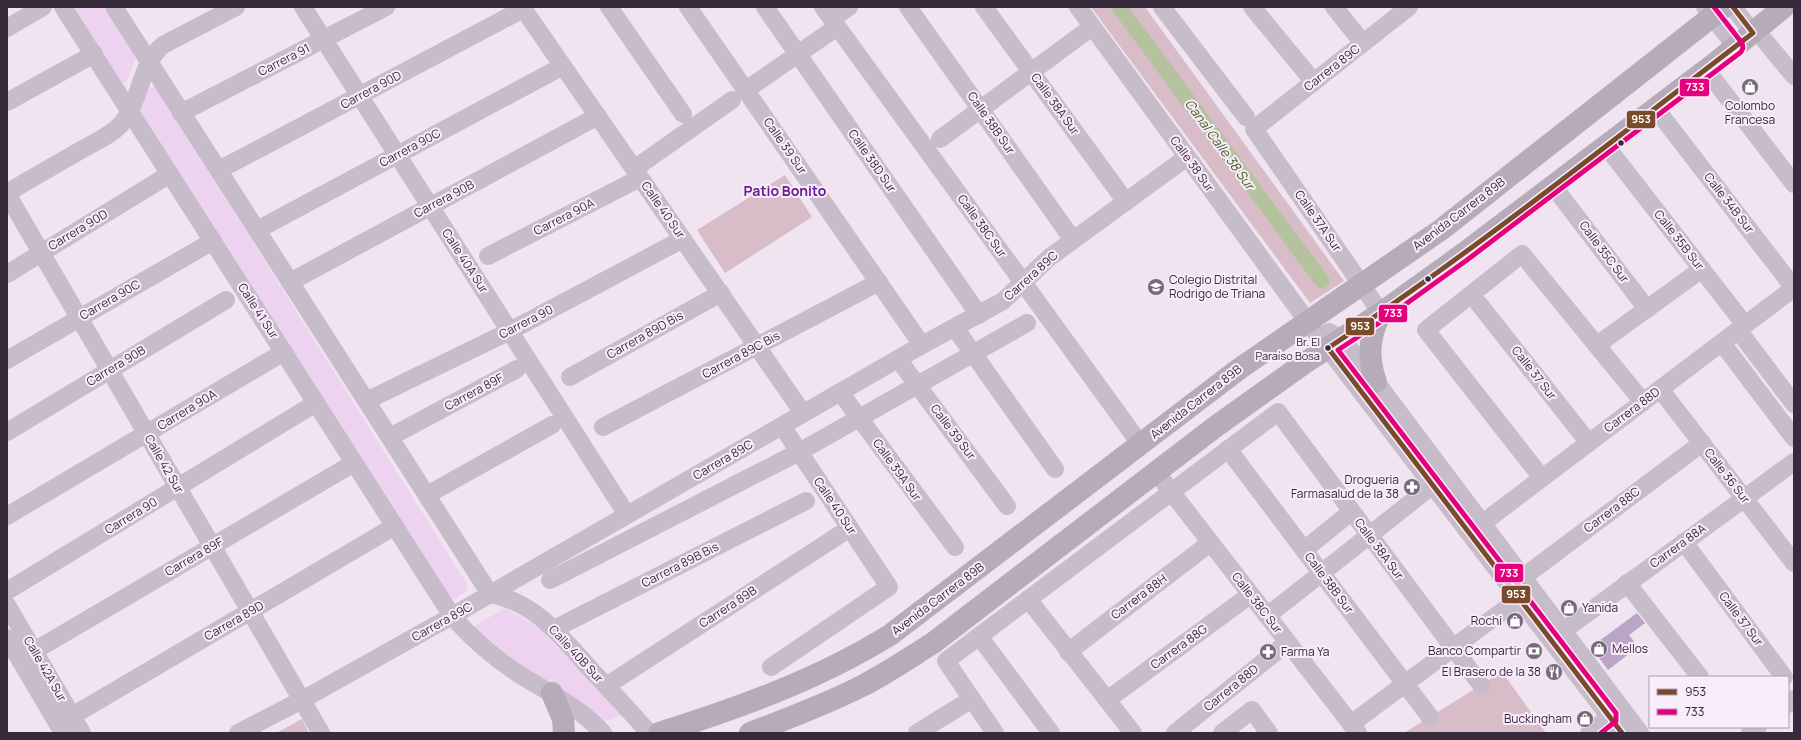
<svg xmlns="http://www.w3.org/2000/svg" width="1801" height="740" viewBox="0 0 1801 740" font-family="Manrope,sans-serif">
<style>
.green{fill:#d8bdc8}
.plaza{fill:#edd3ef}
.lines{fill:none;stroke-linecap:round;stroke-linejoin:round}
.canal{stroke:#b4c29e;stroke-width:15}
.building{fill:#bba4c5}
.minor{stroke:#c7bcc9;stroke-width:18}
.major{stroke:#b6abb8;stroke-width:22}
.bus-1-casing{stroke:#fbecfc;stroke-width:8}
.bus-2-casing{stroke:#fbecfc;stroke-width:8}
.bus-1{stroke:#7a4b2a;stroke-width:5}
.bus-2{stroke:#e5007d;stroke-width:5}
.bus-dot{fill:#362a3b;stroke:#fbecfc;stroke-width:1.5}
.labels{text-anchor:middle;stroke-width:4;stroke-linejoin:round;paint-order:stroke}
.bus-label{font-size:11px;fill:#362a3b;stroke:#fbecfc;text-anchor:end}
.street-label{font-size:12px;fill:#362a3b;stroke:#fbecfc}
.poi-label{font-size:12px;fill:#362a3b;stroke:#fbecfc;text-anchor:end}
.water-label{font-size:13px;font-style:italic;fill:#3f601b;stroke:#fbecfc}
.quarter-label{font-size:14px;font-weight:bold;fill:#681c91;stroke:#fbecfc}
.line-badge{stroke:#fbecfc;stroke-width:1.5}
.badge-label{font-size:11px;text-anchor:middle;font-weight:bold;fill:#fff}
</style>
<rect width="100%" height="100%" fill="#efe4f0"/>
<g class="green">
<path d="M1091,7H1145L1344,281L1310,303Z"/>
<path d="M785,175L812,217L725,273L697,230Z"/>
<path d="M1502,672L1546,733H1404Z"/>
<path d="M302,719L309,733H276Z"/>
</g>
<g class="plaza">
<path d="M74,7H103L135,57V61L126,83L120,81Z"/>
<path d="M149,87H155L157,89L467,584L466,592L455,599H450L140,111Z"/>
<path d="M505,608L542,630L553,643L624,714L603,722L523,667L473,627Z"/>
</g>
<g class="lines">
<path class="canal" d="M1119,7L1322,281"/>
</g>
<path class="building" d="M1637,613L1645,623L1629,635L1638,647L1608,670L1591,647Z"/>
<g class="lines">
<g class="minor">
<path d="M63,7L452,616C473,640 498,661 525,678C552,694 581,709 603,733"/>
<path d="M114,7L490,594"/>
<path d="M303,7L627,515"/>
<path d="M522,7L803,413"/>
<path d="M609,7L683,114"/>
<path d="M688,7L922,345"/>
<path d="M765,7L979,315"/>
<path d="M823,7L1141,445"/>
<path d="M908,7L1073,240"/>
<path d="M984,7L1126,202"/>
<path d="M1078,7L1307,321L1622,733"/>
<path d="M1162,7L1246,117"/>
<path d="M1252,7L1314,82"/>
<path d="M1334,7L1363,43"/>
<path d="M1705,7L1736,47"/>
<path d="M1733,7L1753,33"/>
<path d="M832,19L849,7"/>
<path d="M7,28L43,7"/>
<path d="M1765,41L1794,76"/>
<path d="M1714,80L1794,184"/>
<path d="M746,90L837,27"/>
<path d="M7,102L94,54"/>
<path d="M181,113L386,7"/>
<path d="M1663,118L1794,288"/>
<path d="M940,139L1092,27"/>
<path d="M1613,155L1745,325"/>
<path d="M634,169L732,100"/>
<path d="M219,170L523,9"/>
<path d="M7,193C32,178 57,164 81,150C95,142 112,135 122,123C141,100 140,64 163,45L236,7"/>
<path d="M7,194L321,733"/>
<path d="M1560,195L1647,309"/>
<path d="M257,230L563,66"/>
<path d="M488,256L640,178"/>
<path d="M7,274L170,174"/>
<path d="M290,282L598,116"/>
<path d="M1479,304L1589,443"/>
<path d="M1381,313L1254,129L1409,7"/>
<path d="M955,328L1055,469"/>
<path d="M1738,330L1794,404"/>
<path d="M1329,332L1342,339L1376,382L1640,733"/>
<path d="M1722,343L1794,438"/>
<path d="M1597,345L1702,269"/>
<path d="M898,359L1007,506"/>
<path d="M7,360L213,241"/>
<path d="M570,377L721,293"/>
<path d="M1660,389L1794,563"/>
<path d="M840,392L955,547"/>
<path d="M366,401L510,331L683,239"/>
<path d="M603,427L879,282"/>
<path d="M7,432L226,300"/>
<path d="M390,437L517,369"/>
<path d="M1228,449L1430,717"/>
<path d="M1156,472L1358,733"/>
<path d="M1542,478L1426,330L1522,254L1643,402"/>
<path d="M427,495L552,425"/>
<path d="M7,516L284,352"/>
<path d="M1472,531L1794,288"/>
<path d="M1684,542L1784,677"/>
<path d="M1304,550L1351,512"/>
<path d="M1522,578L1702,443"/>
<path d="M550,580L799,452L1027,323"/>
<path d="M1627,583L1700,677"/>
<path d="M7,591L316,403"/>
<path d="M490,594C536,602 563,639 593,672C612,692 631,712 649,733"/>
<path d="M1028,599L1133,733"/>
<path d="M7,605L82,733"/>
<path d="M1267,616L1433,485"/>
<path d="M554,629L806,501"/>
<path d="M1563,631L1794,462"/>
<path d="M979,636L1051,733"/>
<path d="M7,638L63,733"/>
<path d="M34,651L354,463"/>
<path d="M1068,652L1210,543"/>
<path d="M771,667L889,587L782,426"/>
<path d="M606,686L850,528"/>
<path d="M1107,700L1250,595"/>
<path d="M1788,704L1794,699"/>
<path d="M72,716L395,526"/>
<path d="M1351,724L1520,598"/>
<path d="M238,733L302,700L452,616L922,345L1003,301L1050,257L1187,157"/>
<path d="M917,733L972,699"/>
<path d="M995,733L946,661L1278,412L1481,685"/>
<path d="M1175,733L1287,643"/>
<path d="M1222,733L1252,710L1269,733"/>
<path d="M1589,733L1610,717"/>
<path d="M1750,733L1758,727"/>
</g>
<g class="major">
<path d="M1376,382C1367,357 1369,336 1381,313"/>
<path d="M552,693L563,719L564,733"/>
<path d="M659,733C739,708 819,679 890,635L1239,369L1442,229L1724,7"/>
<path d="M750,733C787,719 824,705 860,687C886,674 909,658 933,643L1215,427L1306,362L1381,313L1463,254L1714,64L1784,7"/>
</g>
<g class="bus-1-casing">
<path id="bus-1" d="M1622,733L1328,348C1475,251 1613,140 1753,33L1733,7"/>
</g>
<g class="bus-2-casing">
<path id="bus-2" d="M1601,733L1616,721V713L1338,350L1385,319L1467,260L1741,52L1743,48L1742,43L1714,7"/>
</g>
<use href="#bus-1" class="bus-1"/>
<use href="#bus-2" class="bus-2"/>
</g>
<defs>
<g id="shop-disc" transform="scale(0.9)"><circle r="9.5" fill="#776b7a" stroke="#fbecfc"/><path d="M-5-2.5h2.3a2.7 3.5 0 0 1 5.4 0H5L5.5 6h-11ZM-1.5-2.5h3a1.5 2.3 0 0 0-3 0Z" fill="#fff"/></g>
<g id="school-disc" transform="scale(0.9)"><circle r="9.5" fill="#776b7a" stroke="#fbecfc"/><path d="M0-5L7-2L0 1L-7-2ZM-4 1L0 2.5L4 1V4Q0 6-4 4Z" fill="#fff"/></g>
<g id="pharmacy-disc" transform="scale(0.9)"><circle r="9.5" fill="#776b7a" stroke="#fbecfc"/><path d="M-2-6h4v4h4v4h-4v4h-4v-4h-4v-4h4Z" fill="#fff"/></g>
<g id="bank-disc" transform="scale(0.9)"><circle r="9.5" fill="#776b7a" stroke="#fbecfc"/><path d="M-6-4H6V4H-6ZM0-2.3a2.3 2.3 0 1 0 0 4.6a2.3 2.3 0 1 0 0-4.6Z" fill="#fff"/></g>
<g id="restaurant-disc" transform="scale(0.9)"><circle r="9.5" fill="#776b7a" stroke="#fbecfc"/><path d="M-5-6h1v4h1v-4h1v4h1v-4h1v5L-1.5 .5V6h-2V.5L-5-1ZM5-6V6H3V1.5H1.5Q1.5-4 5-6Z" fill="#fff"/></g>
</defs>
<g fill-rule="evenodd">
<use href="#shop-disc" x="1750" y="87"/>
<use href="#school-disc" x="1156" y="287"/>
<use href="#pharmacy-disc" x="1412" y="487"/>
<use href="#shop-disc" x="1569" y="608"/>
<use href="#shop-disc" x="1515" y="621"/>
<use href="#shop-disc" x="1599" y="649"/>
<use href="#bank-disc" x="1534" y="651"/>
<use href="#pharmacy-disc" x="1268" y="652"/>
<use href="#restaurant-disc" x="1554" y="672"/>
<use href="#shop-disc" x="1585" y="719"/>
</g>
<g class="bus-dot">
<circle cx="1621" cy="143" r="3.5"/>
<circle cx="1428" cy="279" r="3.5"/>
<circle cx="1328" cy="348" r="3.5"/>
</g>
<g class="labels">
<g class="bus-label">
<text x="1320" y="346">Br. El<tspan x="1320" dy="14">Paraíso Bosa</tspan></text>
</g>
<g class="street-label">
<text transform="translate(284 60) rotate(-27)" y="4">Carrera 91</text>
<text transform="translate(1332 68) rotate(-38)" y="4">Carrera 89C</text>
<text transform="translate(371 90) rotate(-28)" y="4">Carrera 90D</text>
<text transform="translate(1055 104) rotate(54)" y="4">Calle 38A Sur</text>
<text transform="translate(991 123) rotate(55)" y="4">Calle 38B Sur</text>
<text transform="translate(785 146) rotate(55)" y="4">Calle 39 Sur</text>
<text transform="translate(410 148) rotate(-28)" y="4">Carrera 90C</text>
<text transform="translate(872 161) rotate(55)" y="4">Calle 38D Sur</text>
<text transform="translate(1192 164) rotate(54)" y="4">Calle 38 Sur</text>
<text transform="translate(444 199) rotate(-28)" y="4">Carrera 90B</text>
<text transform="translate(1729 203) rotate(52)" y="4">Calle 34B Sur</text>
<text transform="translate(663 210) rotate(55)" y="4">Calle 40 Sur</text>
<text transform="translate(1459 214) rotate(-37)" y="4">Avenida Carrera 89B</text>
<text transform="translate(564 217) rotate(-27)" y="4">Carrera 90A</text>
<text transform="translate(1318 221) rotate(55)" y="4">Calle 37A Sur</text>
<text transform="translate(982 226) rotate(54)" y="4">Calle 38C Sur</text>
<text transform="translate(78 230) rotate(-31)" y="4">Carrera 90D</text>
<text transform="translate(1679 240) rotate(52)" y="4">Calle 35B Sur</text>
<text transform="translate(1604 252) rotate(53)" y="4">Calle 35C Sur</text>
<text transform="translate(465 261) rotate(57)" y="4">Calle 40A Sur</text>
<text transform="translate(1031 276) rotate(-42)" y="4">Carrera 89C</text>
<text transform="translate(110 300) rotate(-30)" y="4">Carrera 90C</text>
<text transform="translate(258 311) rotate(57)" y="4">Calle 41 Sur</text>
<text transform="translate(526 322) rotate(-27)" y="4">Carrera 90</text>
<text transform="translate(645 335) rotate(-29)" y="4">Carrera 89D Bis</text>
<text transform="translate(741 355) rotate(-28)" y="4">Carrera 89C Bis</text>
<text transform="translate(116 366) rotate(-31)" y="4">Carrera 90B</text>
<text transform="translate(1534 373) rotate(52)" y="4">Calle 37 Sur</text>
<text transform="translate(474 392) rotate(-28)" y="4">Carrera 89F</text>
<text transform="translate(1196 402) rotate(-38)" y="4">Avenida Carrera 89B</text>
<text transform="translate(187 410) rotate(-31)" y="4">Carrera 90A</text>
<text transform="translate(1632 410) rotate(-37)" y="4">Carrera 88D</text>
<text transform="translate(953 432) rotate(53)" y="4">Calle 39 Sur</text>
<text transform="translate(723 460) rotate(-30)" y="4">Carrera 89C</text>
<text transform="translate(164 464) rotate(60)" y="4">Calle 42 Sur</text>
<text transform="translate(897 470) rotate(54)" y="4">Calle 39A Sur</text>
<text transform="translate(1727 476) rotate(52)" y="4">Calle 36 Sur</text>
<text transform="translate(835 506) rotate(56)" y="4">Calle 40 Sur</text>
<text transform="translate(1612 510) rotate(-37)" y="4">Carrera 88C</text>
<text transform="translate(131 516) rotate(-31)" y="4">Carrera 90</text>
<text transform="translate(1678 546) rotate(-36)" y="4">Carrera 88A</text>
<text transform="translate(1379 549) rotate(53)" y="4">Calle 38A Sur</text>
<text transform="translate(194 557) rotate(-30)" y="4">Carrera 89F</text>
<text transform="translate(680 565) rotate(-27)" y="4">Carrera 89B Bis</text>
<text transform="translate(1329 583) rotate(53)" y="4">Calle 38B Sur</text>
<text transform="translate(1139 597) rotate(-37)" y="4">Carrera 88H</text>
<text transform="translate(938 599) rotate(-37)" y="4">Avenida Carrera 89B</text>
<text transform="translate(1257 603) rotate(52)" y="4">Calle 38C Sur</text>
<text transform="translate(728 607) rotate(-33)" y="4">Carrera 89B</text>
<text transform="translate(1741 619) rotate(53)" y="4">Calle 37 Sur</text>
<text transform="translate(234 621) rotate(-30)" y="4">Carrera 89D</text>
<text transform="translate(442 622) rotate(-29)" y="4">Carrera 89C</text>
<text transform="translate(1179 647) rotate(-36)" y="4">Carrera 88G</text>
<text transform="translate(576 654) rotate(47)" y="4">Calle 40B Sur</text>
<text transform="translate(45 669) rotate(60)" y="4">Calle 42A Sur</text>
<text transform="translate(1231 688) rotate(-39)" y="4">Carrera 88D</text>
</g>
<g class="poi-label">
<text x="1750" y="110" text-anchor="middle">Colombo<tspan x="1750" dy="14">Francesa</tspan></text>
<text x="1169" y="284" text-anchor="start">Colegio Distrital<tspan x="1169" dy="14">Rodrigo de Triana</tspan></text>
<text x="1399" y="484">Drogueria<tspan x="1399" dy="14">Farmasalud de la 38</tspan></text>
<text x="1582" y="612" text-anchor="start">Yanida</text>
<text x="1502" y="625">Rochi</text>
<text x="1612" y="653" text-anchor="start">Mellos</text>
<text x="1521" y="655">Banco Compartir</text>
<text x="1281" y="656" text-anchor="start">Farma Ya</text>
<text x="1541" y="676">El Brasero de la 38</text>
<text x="1572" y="723">Buckingham</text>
</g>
<g class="water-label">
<text transform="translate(1220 144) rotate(54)" y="5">Canal Calle 38 Sur</text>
</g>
<g class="quarter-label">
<text x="785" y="196">Patio Bonito</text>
</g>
</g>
<g class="line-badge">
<rect x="1679" y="78" width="31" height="19" rx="4" fill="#e5007d"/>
<rect x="1626" y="110" width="30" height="19" rx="4" fill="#7a4b2a"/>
<rect x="1378" y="304" width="30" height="19" rx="4" fill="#e5007d"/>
<rect x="1345" y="317" width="30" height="19" rx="4" fill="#7a4b2a"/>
<rect x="1494" y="563" width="30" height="20" rx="4" fill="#e5007d"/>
<rect x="1501" y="585" width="30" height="19" rx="4" fill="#7a4b2a"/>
</g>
<g class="badge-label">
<text x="1695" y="91">733</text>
<text x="1641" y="123">953</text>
<text x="1393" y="317">733</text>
<text x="1360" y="330">953</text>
<text x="1509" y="577">733</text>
<text x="1516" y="598">953</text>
</g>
<rect width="1801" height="740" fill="none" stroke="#362a3b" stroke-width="16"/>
<rect x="1649" y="676" width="140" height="52" fill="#fbecfc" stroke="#ac9eaf"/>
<rect x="1657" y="689" width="20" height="6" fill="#7a4b2a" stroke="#ac9eaf"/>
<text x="1685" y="696" font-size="12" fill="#362a3b">953</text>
<rect x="1657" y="709" width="20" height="6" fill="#e5007d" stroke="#ac9eaf"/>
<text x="1685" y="716" font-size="12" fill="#362a3b">733</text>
</svg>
